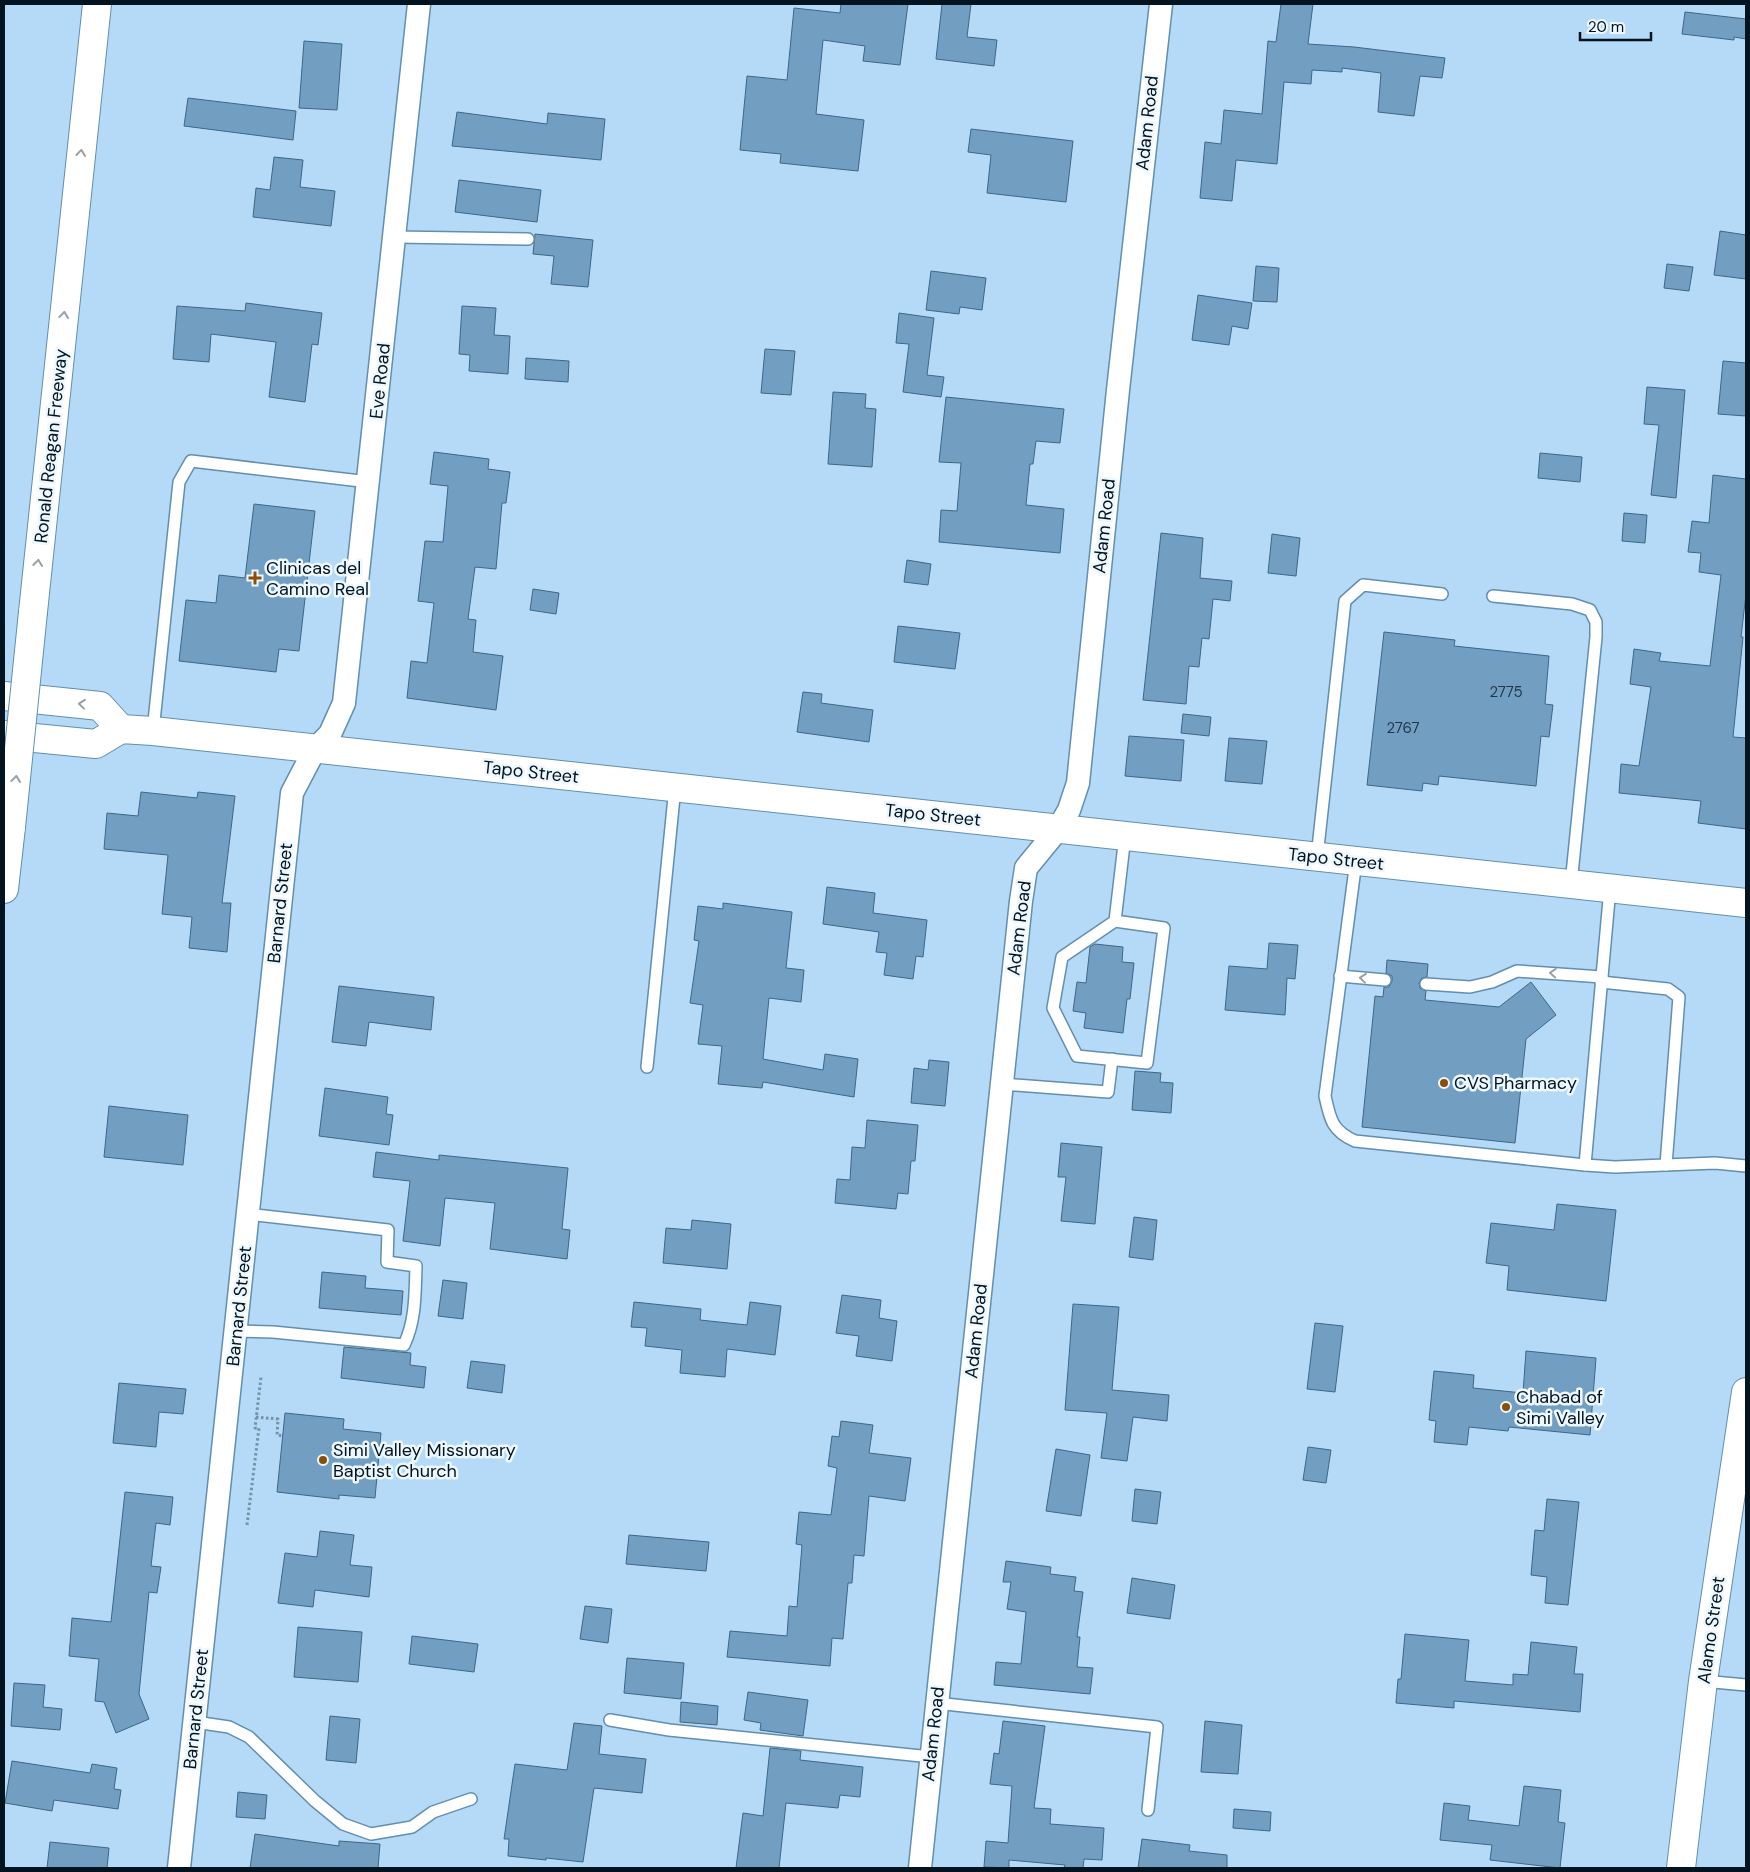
<svg xmlns="http://www.w3.org/2000/svg" width="1750" height="1872" viewBox="0 0 1750 1872" font-family="'DM Sans',sans-serif">
<style>
.building{fill:#729fc1;stroke:#3c6787}
.lines{fill:none;stroke-linecap:round;stroke-linejoin:round}
.service-casing{stroke:#628eaf;stroke-width:14}
.minor-casing{stroke:#628eaf;stroke-width:25}
.tertiary-casing{stroke:#628eaf;stroke-width:30}
.secondary-casing{stroke:#628eaf;stroke-width:30}
.motorway-casing{stroke:#628eaf;stroke-width:30}
.path{stroke:#7492a8;stroke-width:3;stroke-dasharray:2.5 2.5;stroke-linecap:butt}
.service{stroke:#fff;stroke-width:11}
.minor{stroke:#fff;stroke-width:22}
.tertiary{stroke:#fff;stroke-width:28}
.secondary{stroke:#fff;stroke-width:28}
.motorway{stroke:#fff;stroke-width:28}
.motorway-bridge-casing{stroke:#628eaf;stroke-width:30;stroke-linecap:butt}
.motorway-bridge{stroke:#fff;stroke-width:28}
.oneway{stroke:#9aa1a5}
.poi-dot{fill:#894f09;stroke:#edf7fe;stroke-width:2}
.labels{text-anchor:middle;stroke-width:5;stroke-linejoin:round;paint-order:stroke}
.number-label{font-size:15px;fill:#1f3648}
.street-label{font-size:18px;fill:#03131f;stroke:#edf7fe}
.poi-label{font-size:18px;fill:#03131f;stroke:#edf7fe;text-anchor:start}
</style>
<rect width="100%" height="100%" fill="#b5daf7"/>
<g class="building">
<path d="M841,4H908L900,65L863,61L865,46L823,40L816,114L864,120L858,171L780,163L781,154L740,150L747,76L787,80L794,8L840,13Z"/>
<path d="M942,4H971L967,37L997,40L994,66L936,59Z"/>
<path d="M1281,4H1313L1308,44L1354,47L1445,58L1442,78L1420,76L1414,116L1378,112L1381,73L1342,68V72L1312,70L1311,84L1284,82L1277,164L1236,160L1232,201L1200,198L1205,142L1221,144L1224,110L1262,114L1268,41L1276,42Z"/>
<path d="M1685,12L1746,19V39L1734,37V40L1682,34Z"/>
<path d="M304,41L342,44L337,110L299,108Z"/>
<path d="M188,98L296,111L293,140L184,126Z"/>
<path d="M457,112L547,124L548,113L605,119L601,160L452,146Z"/>
<path d="M971,129L1073,141L1066,202L987,193L991,155L968,152Z"/>
<path d="M274,157L303,160L300,187L335,191L331,226L253,217L256,188L270,190Z"/>
<path d="M459,180L541,190L537,222L455,212Z"/>
<path d="M1720,231L1746,235V279L1714,275Z"/>
<path d="M535,234L593,240L588,287L551,284L554,256L533,254Z"/>
<path d="M1667,264L1693,267L1689,291L1664,288Z"/>
<path d="M1256,266L1279,268L1277,302L1253,301Z"/>
<path d="M931,271L986,278L982,310L960,307L959,314L926,310Z"/>
<path d="M1198,295L1252,303L1248,329L1232,326L1229,345L1192,340Z"/>
<path d="M246,303L322,313L318,345L312,344L305,402L269,397L276,342L211,334L209,362L173,359L177,306L245,311Z"/>
<path d="M462,306L496,308L494,335L510,336L508,374L469,371L470,355L459,354Z"/>
<path d="M899,313L934,318L927,375L944,377L941,397L903,392L909,344L896,343Z"/>
<path d="M765,349L795,351L791,395L761,393Z"/>
<path d="M526,358L569,361L568,382L525,379Z"/>
<path d="M1723,361L1746,363V416L1718,414Z"/>
<path d="M1647,387L1685,390L1676,498L1651,495L1659,425L1644,424Z"/>
<path d="M833,392L866,394L865,408L876,409L872,467L828,464Z"/>
<path d="M946,397L1064,409L1060,443L1036,441L1033,464H1030L1026,505L1064,509L1060,553L939,542L941,510L957,511L961,463L939,462Z"/>
<path d="M434,452L489,459L488,469L510,472L506,503H502L496,569L475,567L468,619L476,620L473,652L503,656L496,710L407,698L411,661L427,663L434,603L418,601L425,541L443,542L448,486L430,484Z"/>
<path d="M1540,453L1582,457L1580,482L1538,478Z"/>
<path d="M1713,475L1746,479V594L1741,637H1743L1733,737L1746,738V829L1698,823L1701,801L1619,793L1621,764L1639,766L1651,687L1630,684L1634,649L1661,653L1659,661L1710,666L1721,575L1699,572L1701,553L1688,552L1692,521L1709,523Z"/>
<path d="M254,504L315,511L299,651L279,649L276,672L179,661L186,600L216,603L219,575L245,578Z"/>
<path d="M1624,513L1647,515L1645,543L1622,541Z"/>
<path d="M1161,533L1203,538L1200,578L1232,581L1230,601L1213,599L1209,639L1202,638L1199,667L1189,666L1186,704L1143,700Z"/>
<path d="M1272,534L1300,538L1296,576L1268,573Z"/>
<path d="M907,560L931,564L928,585L904,582Z"/>
<path d="M533,589L559,593L556,614L530,610Z"/>
<path d="M898,626L960,633L955,669L894,662Z"/>
<path d="M1384,632L1455,640L1454,646L1549,656L1545,704L1553,705L1549,737L1541,736L1536,786L1439,776L1438,785L1423,783L1422,791L1367,785Z"/>
<path d="M803,692L822,694L821,703L873,710L869,742L797,732Z"/>
<path d="M1183,714L1211,717L1209,736L1181,733Z"/>
<path d="M1129,736L1184,740L1181,781L1125,776Z"/>
<path d="M1229,738L1267,741L1262,784L1225,781Z"/>
<path d="M141,792L197,798L198,792L235,796L222,903H231L227,952L189,948L192,917L162,914L168,855L104,849L107,813L138,816Z"/>
<path d="M827,887L875,893L873,913L927,920L923,957L916,956L913,979L884,975L887,953L876,952L879,932L823,924Z"/>
<path d="M723,903L792,912L786,968L804,970L801,1002L769,998L763,1059L823,1070L825,1054L858,1059L854,1097L763,1082L762,1088L718,1084L722,1046L698,1044L703,1005L690,1003L699,941L694,940L698,906L723,909Z"/>
<path d="M1269,943L1298,945L1295,979L1287,978L1285,1015L1225,1010L1229,966L1267,969Z"/>
<path d="M1095,944L1123,947L1122,962L1134,963L1130,999H1127L1123,1033L1084,1028L1086,1013L1073,1011L1077,982L1086,983L1090,947Z"/>
<path d="M1387,960L1428,964L1427,977L1422,978L1419,983L1420,988L1426,991L1425,1000L1499,1007L1531,982L1556,1015L1526,1039L1515,1143L1362,1127L1375,996L1383,997L1384,987H1389L1392,981V976L1386,973Z"/>
<path d="M339,986L434,997L431,1030L369,1022L366,1046L332,1042Z"/>
<path d="M929,1060L949,1062L945,1106L911,1103L914,1068L928,1070Z"/>
<path d="M1135,1071L1161,1073L1160,1082L1173,1083L1171,1113L1132,1110Z"/>
<path d="M325,1088L388,1097L386,1114L393,1115L389,1145L319,1136Z"/>
<path d="M109,1106L188,1115L183,1165L104,1157Z"/>
<path d="M867,1120L918,1125L915,1161H911L908,1194L898,1193L896,1209L835,1203L837,1179L850,1180L852,1147L865,1148Z"/>
<path d="M1061,1143L1102,1147L1095,1224L1061,1221L1066,1177H1058Z"/>
<path d="M376,1152L439,1160V1155L568,1168L562,1229L570,1230L567,1259L490,1249L495,1203L445,1198L440,1246L403,1241L410,1181L373,1177Z"/>
<path d="M1557,1204L1616,1210L1606,1301L1507,1290L1509,1266L1486,1263L1491,1223L1554,1230Z"/>
<path d="M1134,1217L1157,1220L1153,1260L1129,1257Z"/>
<path d="M692,1220L731,1224L727,1269L663,1263L666,1228L691,1230Z"/>
<path d="M322,1272L366,1276L365,1288L403,1291L401,1315L319,1308Z"/>
<path d="M443,1280L467,1283L463,1319L438,1316Z"/>
<path d="M842,1295L881,1300L879,1318L897,1321L892,1361L856,1356L859,1336L836,1333Z"/>
<path d="M634,1302L701,1309L700,1320L747,1325L750,1302L781,1306L775,1355L727,1349L725,1377L680,1373L682,1350L645,1346L647,1328L631,1327Z"/>
<path d="M1073,1304L1119,1307L1112,1390L1169,1395L1167,1421L1133,1417L1127,1461L1101,1458L1107,1413L1065,1410Z"/>
<path d="M1315,1323L1343,1326L1335,1392L1307,1389Z"/>
<path d="M344,1347L411,1353L410,1365L426,1367L424,1388L341,1378Z"/>
<path d="M1526,1351L1596,1358L1590,1435L1509,1427L1508,1431L1469,1427L1467,1445L1434,1442L1436,1421L1429,1420L1434,1371L1474,1375L1473,1388L1523,1393Z"/>
<path d="M471,1361L505,1365L502,1393L467,1388Z"/>
<path d="M119,1383L186,1389L183,1414L159,1412L156,1447L113,1443Z"/>
<path d="M285,1413L344,1419L343,1429L381,1433L375,1498L339,1495V1499L277,1492Z"/>
<path d="M841,1421L873,1425L869,1453L911,1458L905,1501L869,1496L864,1556L854,1555L852,1583H848L843,1639L832,1638L830,1666L727,1657L730,1631L787,1636L789,1606L797,1607L802,1545L796,1544L799,1512L831,1515L837,1468L828,1466L832,1436L839,1437Z"/>
<path d="M1308,1447L1331,1450L1326,1483L1303,1480Z"/>
<path d="M1056,1449L1090,1455L1081,1516L1046,1511Z"/>
<path d="M1135,1489L1161,1492L1157,1524L1132,1521Z"/>
<path d="M125,1492L173,1497L170,1525L156,1523L151,1566L161,1567L157,1593L149,1592L139,1694L149,1719L116,1733L104,1702L95,1701L99,1659L69,1656L72,1618L111,1622Z"/>
<path d="M1547,1499L1579,1502L1568,1605L1545,1603L1547,1577L1531,1575L1535,1530L1544,1531Z"/>
<path d="M320,1531L354,1535L350,1565L372,1567L369,1597L315,1590L313,1607L278,1603L285,1553L317,1557Z"/>
<path d="M629,1535L709,1542L706,1571L626,1564Z"/>
<path d="M1006,1561L1051,1567L1050,1574L1076,1577L1074,1591L1083,1592L1077,1637H1080L1077,1667L1093,1668L1090,1694L994,1685L996,1662L1021,1664L1026,1612L1007,1609L1011,1582H1003Z"/>
<path d="M1132,1578L1175,1585L1170,1619L1127,1613Z"/>
<path d="M585,1606L612,1609L608,1643L580,1639Z"/>
<path d="M298,1627L362,1632L358,1682L294,1677Z"/>
<path d="M1405,1634L1469,1640L1465,1681L1513,1685V1674L1528,1675L1531,1642L1577,1647L1574,1674H1583L1580,1712L1454,1701V1708L1396,1703L1398,1679H1401Z"/>
<path d="M412,1636L478,1644L474,1672L409,1664Z"/>
<path d="M627,1658L684,1663L681,1699L624,1693Z"/>
<path d="M14,1683L45,1685L43,1707L62,1709L60,1730L11,1726Z"/>
<path d="M748,1692L808,1700L803,1736L760,1730L761,1723L744,1720Z"/>
<path d="M681,1702L718,1706L717,1725L680,1722Z"/>
<path d="M330,1716L360,1719L356,1763L326,1760Z"/>
<path d="M1003,1721L1045,1726L1034,1808L1051,1809L1050,1824L1104,1828L1102,1860L1084,1859L1083,1868H1064L1065,1865L1009,1860V1868L984,1867L986,1841L1008,1843L1012,1786L990,1784L994,1753L999,1754Z"/>
<path d="M1205,1721L1242,1725L1238,1774L1201,1772Z"/>
<path d="M574,1723L602,1726L599,1754L646,1759L642,1793L594,1788L583,1862L546,1858V1860L508,1856L509,1839H504L515,1764L567,1770Z"/>
<path d="M770,1748L801,1751L800,1760L863,1767L860,1797L840,1795L838,1808L786,1803L779,1868H736L743,1813L763,1816Z"/>
<path d="M12,1761L90,1773L92,1764L117,1768L114,1789L121,1790L118,1809L54,1800L52,1811L5,1803Z"/>
<path d="M1524,1786L1561,1790L1558,1822L1565,1823L1560,1868L1490,1860L1492,1845L1440,1840L1444,1803L1470,1806L1468,1820L1519,1826Z"/>
<path d="M238,1792L267,1795L265,1819L236,1817Z"/>
<path d="M1234,1809L1271,1812L1270,1831L1233,1828Z"/>
<path d="M255,1834L339,1846V1841L380,1844L378,1868H250Z"/>
<path d="M1142,1839L1190,1845L1189,1851L1227,1855V1868H1138Z"/>
<path d="M50,1842L109,1848L107,1868H47Z"/>
</g>
<g class="lines">
<g class="service-casing">
<g id="service">
<path d="M395,237L528,239"/>
<path d="M1493,596L1572,604L1590,610L1596,622V637L1571,884"/>
<path d="M153,731L179,482L191,461L369,482"/>
<path d="M1317,857L1345,601L1363,585L1442,594"/>
<path d="M1356,861L1325,1096C1330,1119 1332,1131 1355,1141L1585,1165"/>
<path d="M1610,888L1585,1165L1615,1167L1715,1163L1746,1166"/>
<path d="M1115,921L1062,957L1053,1008L1077,1056L1147,1063L1164,928L1115,921L1125,836"/>
<path d="M1340,976L1385,980"/>
<path d="M1601,982L1668,989L1679,997L1666,1165"/>
<path d="M1426,984L1470,987L1492,982L1517,971L1602,977"/>
<path d="M647,1067L675,787"/>
<path d="M1002,1084L1108,1092L1112,1059"/>
<path d="M236,1331L273,1332L404,1345C416,1320 415,1293 416,1266L387,1262L388,1230L248,1214"/>
<path d="M1703,1681L1746,1685"/>
<path d="M936,1703L1157,1727L1148,1810"/>
<path d="M610,1720L669,1730L931,1757"/>
<path d="M195,1722L229,1727L249,1737L315,1801L343,1824L371,1834L412,1827L433,1812L471,1799"/>
</g>
</g>
<g class="minor-casing">
<g id="minor">
<path d="M179,1868L292,793L315,749L330,734L344,703L419,4"/>
<path d="M920,1868L1021,901L1026,868L1058,829L1069,810L1078,783L1118,390L1161,4"/>
</g>
</g>
<g class="tertiary-casing">
<g id="tertiary">
<path d="M4,696L100,706L121,729"/>
<path d="M4,735L96,744L121,729L153,731L1746,903"/>
</g>
</g>
<g class="secondary-casing">
<path id="secondary" d="M1681,1868L1703,1681L1746,1392"/>
</g>
<g class="motorway-casing">
<g id="motorway">
<path d="M33,612L97,4"/>
<path d="M4,889L11,827"/>
</g>
</g>
<g class="path">
<path d="M256,1417L278,1419L277,1435L283,1436"/>
<path d="M247,1525L259,1428H255L261,1377"/>
</g>
<use href="#service" class="service"/>
<use href="#minor" class="minor"/>
<use href="#tertiary" class="tertiary"/>
<use href="#secondary" class="secondary"/>
<use href="#motorway" class="motorway"/>
<g class="motorway-bridge-casing">
<path id="motorway-bridge" d="M11,827L33,612"/>
</g>
<use href="#motorway-bridge" class="motorway-bridge"/>
</g>
<defs><path id="oneway-chevron" d="M-2-3.5L2.5 0L-2 3.5" fill="none" stroke-width="1.6" stroke-linecap="round" stroke-linejoin="round" transform="scale(1.25)"/></defs>
<g class="oneway">
<use href="#oneway-chevron" transform="translate(81 153) rotate(-84)"/>
<use href="#oneway-chevron" transform="translate(64 315) rotate(-84)"/>
<use href="#oneway-chevron" transform="translate(38 563) rotate(-84)"/>
<use href="#oneway-chevron" transform="translate(82 704) rotate(-174)"/>
<use href="#oneway-chevron" transform="translate(16 779) rotate(-84)"/>
<use href="#oneway-chevron" transform="translate(1553 973) rotate(-176)"/>
<use href="#oneway-chevron" transform="translate(1363 978) rotate(-174)"/>
</g>
<g class="poi-dot">
<path d="M252.5 570.5h5v5h5v5h-5v5h-5v-5h-5v-5h5z"/>
<circle cx="1444" cy="1083" r="5"/>
<circle cx="1506" cy="1407" r="5"/>
<circle cx="323" cy="1460" r="5"/>
</g>
<g class="labels">
<g class="number-label">
<text x="1506" y="697">2775</text>
<text x="1403" y="733">2767</text>
</g>
<g class="street-label">
<text transform="translate(1147 123) rotate(-84)" y="6">Adam Road</text>
<text transform="translate(380 381) rotate(-84)" y="6">Eve Road</text>
<text transform="translate(51 446) rotate(-84)" y="6">Ronald Reagan Freeway</text>
<text transform="translate(1104 526) rotate(-84)" y="6">Adam Road</text>
<text transform="translate(531 772) rotate(6)" y="6">Tapo Street</text>
<text transform="translate(933 815) rotate(6)" y="6">Tapo Street</text>
<text transform="translate(1336 859) rotate(6)" y="6">Tapo Street</text>
<text transform="translate(280 903) rotate(-84)" y="6">Barnard Street</text>
<text transform="translate(1019 928) rotate(-83)" y="6">Adam Road</text>
<text transform="translate(239 1306) rotate(-84)" y="6">Barnard Street</text>
<text transform="translate(976 1331) rotate(-84)" y="6">Adam Road</text>
<text transform="translate(1711 1630) rotate(-82)" y="6">Alamo Street</text>
<text transform="translate(196 1709) rotate(-84)" y="6">Barnard Street</text>
<text transform="translate(933 1734) rotate(-84)" y="6">Adam Road</text>
</g>
<g class="poi-label">
<text x="266" y="574">Clinicas del<tspan x="266" dy="21">Camino Real</tspan></text>
<text x="1454" y="1089">CVS Pharmacy</text>
<text x="1516" y="1403">Chabad of<tspan x="1516" dy="21">Simi Valley</tspan></text>
<text x="333" y="1456">Simi Valley Missionary<tspan x="333" dy="21">Baptist Church</tspan></text>
</g>
</g>
<rect width="1750" height="1872" fill="none" stroke="#03131f" stroke-width="10"/>
<path d="M1580 32v8h71v-8" fill="none" stroke="#03131f" stroke-width="2.5"/>
<text x="1588" y="32" font-size="15" fill="#03131f" stroke="#edf7fe" stroke-width="4" paint-order="stroke">20 m</text>
</svg>
